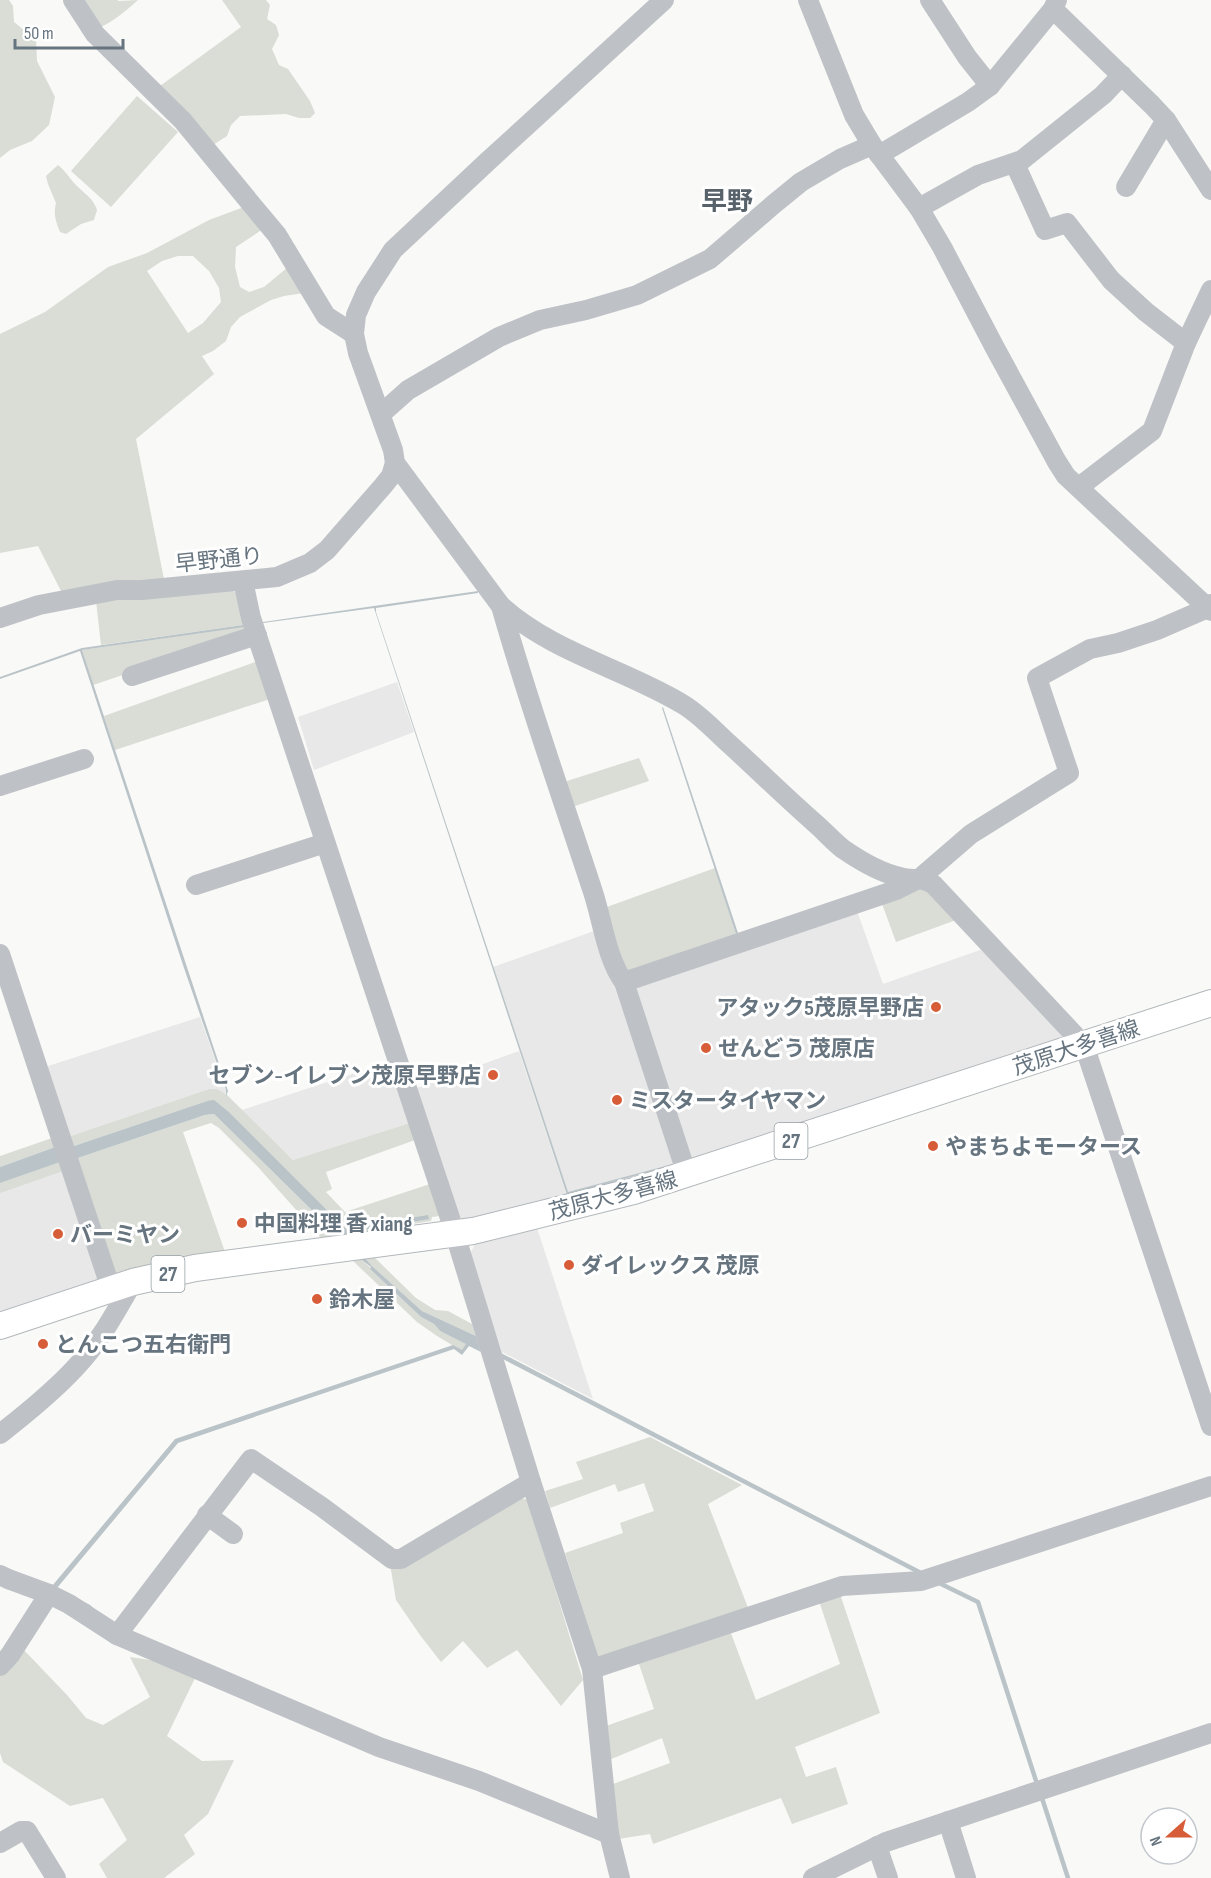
<svg xmlns="http://www.w3.org/2000/svg" width="1211" height="1878" viewBox="0 0 1211 1878" font-family="'Sofia Sans Condensed','Noto Sans JP',sans-serif">
<style>
.built{fill:#e7e8e7}
.green{fill:#d9ddd6;fill-rule:evenodd}
.water{fill:#bac4c8}
.lines{fill:none;stroke-linecap:round;stroke-linejoin:round}
.stream{stroke:#bac4c8;stroke-width:4.5}
.major-casing{stroke:#b2b7bb;stroke-width:28}
.minor{stroke:#bec2c6;stroke-width:20}
.major{stroke:#fff;stroke-width:26}
.poi-dot{fill:#d75d38;stroke:#fff;stroke-width:2}
.labels{text-anchor:middle;stroke-width:6;stroke-linejoin:round;paint-order:stroke}
.shield{fill:#fff;stroke:#949ea5;stroke-width:1.5}
.shield-label{font-size:21px;font-weight:bold;fill:#66747f}
.street-label{font-size:22px;fill:#66747f;stroke:#fff}
.poi-label{font-size:22px;font-weight:bold;fill:#66747f;stroke:#fff;text-anchor:start}
.quarter-label{font-size:26px;font-weight:bold;fill:#57626b;stroke:#fff}
</style>
<rect width="100%" height="100%" fill="#f9f9f7"/>
<g class="built">
<path d="M397,682L414,732L314,770L298,717Z"/>
<path d="M857,911L883,984L983,949L1065,1037L690,1161L635,997L638,984Z"/>
<path d="M597,930L673,1164L568,1193L493,967Z"/>
<path d="M200,1017L226,1091L225,1095L217,1089H209L65,1138L42,1068Z"/>
<path d="M519,1051L567,1196L459,1220L414,1089Z"/>
<path d="M389,1062L410,1123L293,1160L242,1110Z"/>
<path d="M62,1161L102,1279L0,1313V1182Z"/>
<path d="M536,1225L593,1399L502,1352L470,1254L478,1238Z"/>
</g>
<g class="green">
<path d="M0,0H9L13,6L14,22L36,40L37,61L55,97L49,125L32,141L10,150L0,158Z"/>
<path d="M81,0H117L119,1L138,0C126,11 114,21 99,28Z"/>
<path d="M222,0H266L270,5L267,19L276,25L279,35L272,49L279,65L288,69L310,101L315,113L310,118H299L286,114L240,116L231,125L227,136L213,145L160,86L241,27Z"/>
<path d="M137,96L178,132L111,207L71,171Z"/>
<path d="M58,165C67,172 70,180 78,187C86,195 93,198 97,210L94,220L81,224L66,234L60,232C56,222 53,214 56,203L48,184L46,176Z"/>
<path d="M244,207L263,229L236,247L235,267L240,287L249,292L264,287L288,267L304,293L284,296L271,300L240,317L231,327L226,341L213,351L202,356L214,374L136,439L164,579L62,593L38,546L0,553V334L45,312L108,267L147,253L209,220ZM178,256H193L209,271L219,288L221,302L203,323L188,333L147,271L162,261Z"/>
<path d="M230,588L236,593L245,624L243,625L101,645L96,601Z"/>
<path d="M246,626L249,633L93,685L82,650Z"/>
<path d="M258,661L270,699L115,750L104,716Z"/>
<path d="M639,758L649,781L572,807L565,785L567,781Z"/>
<path d="M715,868L737,937L627,974L604,908Z"/>
<path d="M919,888L927,890L956,920L896,942L881,901Z"/>
<path d="M209,1089H217L227,1095L293,1160L410,1123L415,1140L326,1172L332,1189L326,1192L345,1212L430,1184L440,1216L432,1217L431,1221L351,1234L230,1113L207,1101L68,1148L65,1138Z"/>
<path d="M214,1114L338,1236L321,1238L258,1167L219,1128L211,1123L183,1132L225,1252L168,1261L113,1276L72,1160L205,1115Z"/>
<path d="M55,1137L58,1146L0,1167V1156Z"/>
<path d="M63,1161L66,1170L0,1193V1183Z"/>
<path d="M372,1255L416,1298L435,1310L448,1311L472,1324L476,1336L422,1311L372,1266L364,1257Z"/>
<path d="M359,1258L371,1268L370,1269L421,1317L434,1324L440,1331L467,1344L462,1351L437,1336L417,1322L351,1259Z"/>
<path d="M650,1437L742,1485L708,1504L750,1613L599,1659L565,1553L623,1533L620,1523L654,1511L644,1483L618,1492L615,1484L550,1508L545,1491L583,1479L576,1462Z"/>
<path d="M515,1496L528,1500L583,1680L561,1706L517,1650L487,1668L463,1641L441,1662L420,1635L396,1600L390,1564Z"/>
<path d="M839,1591L880,1713L795,1747L806,1777L836,1767L848,1804L792,1824L781,1798L653,1844L650,1834L618,1839L613,1784L670,1763L662,1738L609,1760L606,1726L654,1709L637,1658L729,1628L756,1700L840,1664L818,1598Z"/>
<path d="M21,1647L67,1695L86,1718L103,1725L150,1697L130,1657L163,1662L196,1676L167,1736L202,1761L234,1760L208,1814L184,1835L195,1854L164,1878H107L99,1864L127,1840L103,1798L70,1806L3,1762L0,1753V1669Z"/>
</g>
<g class="water">
<path d="M478,591V593L376,608V612L568,1192L673,1164L674,1165L567,1195L374,608L263,623V622Z"/>
<path d="M243,625L244,627L82,650L228,1091L226,1096V1090L184,968L80,651L0,679V677L82,648Z"/>
<path d="M663,707L738,933L736,934L662,708Z"/>
<path d="M214,1100L230,1113L351,1234L338,1236L214,1114L205,1115L72,1160L68,1148L207,1101Z"/>
<path d="M58,1146L63,1161L0,1183V1167Z"/>
<path d="M428,1215L429,1219L358,1231L357,1227Z"/>
<path d="M364,1257L372,1266L422,1311L476,1336L481,1352L469,1346L462,1355L454,1349L178,1443L57,1588L90,1605L114,1627L0,1567V1565L52,1586L175,1439L453,1345L462,1350L466,1344L440,1331L434,1324L421,1317L370,1269L371,1267L359,1258Z"/>
</g>
<g class="lines">
<g class="stream">
<path d="M500,1355L921,1573"/>
<path d="M939,1583L978,1602L1038,1787"/>
<path d="M1041,1795L1068,1878"/>
</g>
<g class="major-casing">
<path id="major" d="M0,1326L133,1282L195,1268L473,1231L634,1191L1211,1003"/>
</g>
<g class="minor">
<path d="M73,0L95,34L183,121L252,205L277,235L326,316L354,334"/>
<path d="M664,0L487,162L393,250L366,292L356,315L354,334L358,353L393,450L395,463L501,606C553,653 625,669 684,705C700,715 713,729 726,741C756,768 785,797 816,824C825,832 834,842 843,849C859,860 881,873 900,877C913,881 922,876 934,885L1084,1045L1211,1426"/>
<path d="M808,0L854,115L872,145L919,208L942,247L995,348L1057,462L1066,476L1211,611"/>
<path d="M930,0L967,57L990,86"/>
<path d="M1053,9L1152,105L1166,120L1211,190"/>
<path d="M879,155L968,102L990,86L1053,9L1057,0"/>
<path d="M1015,164L1045,230L1067,223L1111,280L1146,312L1186,343"/>
<path d="M1126,187L1166,120"/>
<path d="M919,208L978,175L1022,160L1103,95L1122,75"/>
<path d="M381,414L408,390L499,337L540,320L586,310L637,295L710,259L774,204L801,182L840,159L872,145"/>
<path d="M1079,487L1152,431L1186,343L1211,290"/>
<path d="M243,581L251,618L450,1218L531,1482L592,1669L609,1834L620,1878"/>
<path d="M501,606C528,702 562,797 593,892C602,919 607,960 624,982L687,1175"/>
<path d="M0,618L39,605L117,590H142L277,577L310,563L327,550L383,486L391,476L395,463"/>
<path d="M132,676L257,635"/>
<path d="M0,786L84,759"/>
<path d="M196,885L325,843"/>
<path d="M0,954L111,1289"/>
<path d="M624,982L896,890L920,878L971,834L1069,773L1037,678L1090,649L1118,643L1157,630L1208,608L1211,604"/>
<path d="M0,1434C27,1413 53,1392 76,1367C100,1342 116,1311 133,1282"/>
<path d="M207,1515L233,1534"/>
<path d="M0,1575L8,1579L49,1594L69,1604L117,1635L379,1747L479,1781L609,1834"/>
<path d="M117,1635L251,1459L322,1507L392,1559H401L531,1482"/>
<path d="M0,1666L10,1655L49,1594"/>
<path d="M592,1669L842,1586L921,1581L1211,1486"/>
<path d="M948,1821L966,1878"/>
<path d="M0,1843L21,1831H27L56,1878"/>
<path d="M877,1846L888,1878"/>
<path d="M813,1878L886,1842L1211,1733"/>
</g>
<use href="#major" class="major"/>
</g>
<g class="poi-dot">
<circle cx="936" cy="1007" r="6"/>
<circle cx="706" cy="1048" r="6"/>
<circle cx="493" cy="1075" r="6"/>
<circle cx="617" cy="1100" r="6"/>
<circle cx="933" cy="1146" r="6"/>
<circle cx="242" cy="1223" r="6"/>
<circle cx="58" cy="1234" r="6"/>
<circle cx="569" cy="1265" r="6"/>
<circle cx="317" cy="1299" r="6"/>
<circle cx="43" cy="1344" r="6"/>
</g>
<g class="labels">
<g class="shield">
<rect x="774.5" y="1123" width="33" height="36" rx="4.5"/>
<rect x="151.5" y="1256" width="33" height="36" rx="4.5"/>
</g>
<g class="shield-label">
<text x="791" y="1148">27</text>
<text x="168" y="1281">27</text>
</g>
<g class="street-label">
<text transform="translate(219 559) rotate(-6)" y="8">早野通り</text>
<text transform="translate(1076 1047) rotate(-18)" y="8">茂原大多喜線</text>
<text transform="translate(613 1195) rotate(-15)" y="8">茂原大多喜線</text>
</g>
<g class="poi-label">
<text x="924" y="1015" text-anchor="end">アタック5茂原早野店</text>
<text x="718" y="1056">せんどう 茂原店</text>
<text x="481" y="1083" text-anchor="end">セブン-イレブン茂原早野店</text>
<text x="629" y="1108">ミスタータイヤマン</text>
<text x="945" y="1154">やまちよモータース</text>
<text x="254" y="1231">中国料理 香 xiang</text>
<text x="70" y="1242">バーミヤン</text>
<text x="581" y="1273">ダイレックス 茂原</text>
<text x="329" y="1307">鈴木屋</text>
<text x="55" y="1352">とんこつ五右衛門</text>
</g>
<g class="quarter-label">
<text x="727" y="210">早野</text>
</g>
</g>
<g transform="translate(1169 1836) rotate(249)"><circle r="28" fill="#ffffff" stroke="#c2c7cc" stroke-width="1.5"/>
<path d="M0-4.5L10 22L0 15L-10 22Z" fill="#d75d38"/>
<text y="-9" font-size="16" font-weight="bold" text-anchor="middle" fill="#66747f">N</text>
</g>
<path d="M15 39v9h108v-9" fill="none" stroke="#66747f" stroke-width="3"/>
<text x="24" y="39" font-size="18" fill="#66747f" stroke="#ffffff" stroke-width="4.5" paint-order="stroke">50 m</text>
</svg>
